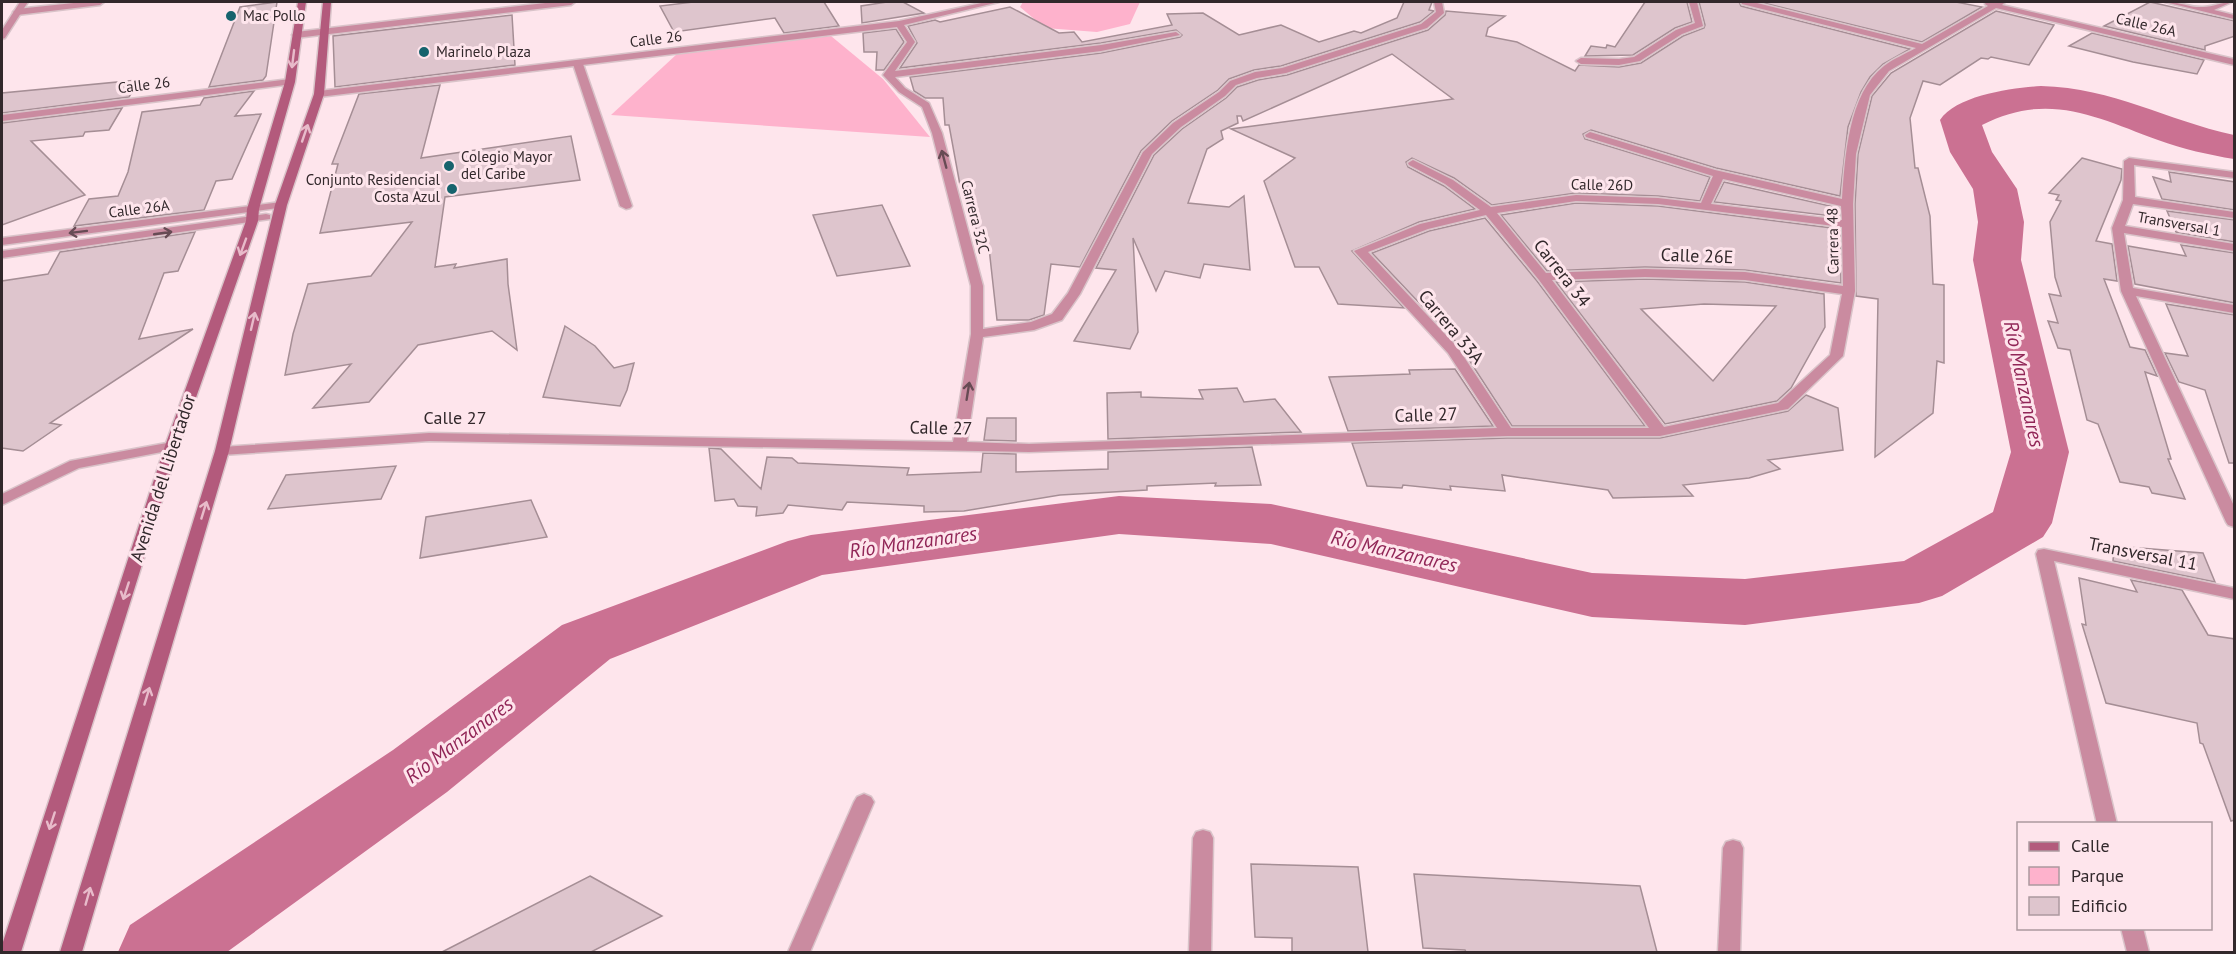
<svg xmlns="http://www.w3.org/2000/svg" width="2236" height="954" viewBox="0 0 2236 954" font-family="'PT Sans',sans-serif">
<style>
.green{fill:#feb2cc}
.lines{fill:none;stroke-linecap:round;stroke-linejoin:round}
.river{fill:#cb7192;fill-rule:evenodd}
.building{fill:#dec5cd;stroke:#a58e95;stroke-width:1.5;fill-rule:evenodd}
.service-casing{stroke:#d9c3c9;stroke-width:3}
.minor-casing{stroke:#d9c3c9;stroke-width:3}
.secondary-casing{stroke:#d9c3c9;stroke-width:3}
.service{fill:#ca8ba0;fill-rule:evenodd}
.minor{fill:#ca8ba0;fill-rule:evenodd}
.secondary{fill:#b35a7c;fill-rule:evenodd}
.oneway{stroke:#e8bbca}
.oneway2{stroke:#674b54}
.poi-dot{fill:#16636d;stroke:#fee5ec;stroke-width:2}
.labels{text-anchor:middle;stroke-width:6;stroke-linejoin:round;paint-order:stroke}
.far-poi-label{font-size:15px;fill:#32282b;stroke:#fee5ec;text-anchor:start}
.far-street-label{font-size:15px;fill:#32282b;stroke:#fee5ec}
.street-label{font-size:18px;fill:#32282b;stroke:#fee5ec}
.water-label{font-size:20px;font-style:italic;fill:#912657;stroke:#fee5ec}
</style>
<rect width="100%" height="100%" fill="#fee5ec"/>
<g class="green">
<path d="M1023,2H1140L1130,24L1097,32L1045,28L1020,7Z"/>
<path d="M831,36L883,79L930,137L611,115L677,54Z"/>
</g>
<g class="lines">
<path class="river" d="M2041,86C2115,88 2165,120 2234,135V159C2209,155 2183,149 2158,140C2096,117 2048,91 1982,125L1992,152L2017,189L2024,222L2021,260L2069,452L2052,523L2043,537L1942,596L1919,603L1745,625L1592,617L1271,544L1119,534L822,575L610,659L447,792L227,952H118L130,925L393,750L562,625L788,541L811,535L1119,496L1271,504L1592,573L1745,579L1904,561L1993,512L2011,452L1973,260L1978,222L1973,189L1950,152L1940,120C1957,95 2012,88 2041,86Z"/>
</g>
<g class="building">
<path d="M277,2L266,76L263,80L209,87L240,7Z"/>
<path d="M693,2H824L839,26L784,33L775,18L674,32L660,6Z"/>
<path d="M887,2H903L924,13L862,23L861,6Z"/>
<path d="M1404,2H1432L1429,10L1434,11L1420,22L1281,66L1254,70L1229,79L1218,90L1172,121L1141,151L1080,267L1051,264L1044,315L1029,320H997L989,248H981L974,220L960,185L949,125H945L943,98H925L914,91L910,77L1101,53L1180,37L1182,35L1176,30L1101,43L900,68L917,43L908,26L935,20L940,22L1010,7L1059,33L1074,32L1082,42L1172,25L1167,14L1203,13L1239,35L1281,25L1319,42L1354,31L1361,33L1397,18Z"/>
<path d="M1645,2H1687L1692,22L1675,28L1633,55L1585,56L1591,46L1606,48L1607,45L1615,47Z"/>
<path d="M1699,2H1739L1741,6L1910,49L1883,64L1870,77L1861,92L1848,127L1840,196L1716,168L1591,130L1583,134L1585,139L1710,177L1700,201L1658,196L1576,193L1492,205L1454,178L1412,158L1406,162L1408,167L1444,186L1475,209L1419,222L1352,251L1404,308L1338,304L1319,267H1295L1264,181L1295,158L1231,129L1453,99L1392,54L1243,121L1241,116H1237L1238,123L1221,131L1223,139L1207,149L1188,203L1229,207L1244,196L1250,270L1204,264L1200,278L1165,271L1156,291L1133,238L1138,332L1130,349L1074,341L1116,270L1096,268L1154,155L1182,129L1226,98L1237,87L1258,80L1287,75L1428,30L1445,15L1446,11L1505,16L1488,28L1486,36L1517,42L1575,71L1579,65L1619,67L1641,63L1683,36L1704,28L1705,25Z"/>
<path d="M1760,2H1956L1982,7L1922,42Z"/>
<path d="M2150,2L2235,21V36L2205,46V50L2104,26Z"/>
<path d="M1996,11L2054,25L2029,65L1991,57L1988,59L1981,58L1940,85L1923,81L1910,118L1915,168H1918L1930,216L1933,284L1944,285V363L1937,361L1933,413L1875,457L1878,299L1856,296L1855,204L1858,154L1872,96L1891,73Z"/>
<path d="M512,15L515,65L335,87L333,36Z"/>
<path d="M896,29L904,42L884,70H876L877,52H864L863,33Z"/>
<path d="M2092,33L2204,60L2197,74L2133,62L2069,46Z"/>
<path d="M139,80L129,97L2,113V93Z"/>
<path d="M440,85L421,158L571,136L580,180L445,197L435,267L456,264L454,268L507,259L508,284L517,350L492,331L418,345L369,402L313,408L351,364L285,375L293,334L308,284L371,276L412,222L320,233L338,164H332L359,94Z"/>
<path d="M254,91L235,116L261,114L232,179L216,181L204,210L74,226L89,199L118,196L128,172L142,112L200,105L204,98Z"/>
<path d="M122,108L109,130L85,132L83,136L31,141L85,195L2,225V123Z"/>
<path d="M2082,158L2122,169L2121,180L2096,241L2112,244L2117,281L2104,279L2130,347L2145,350L2157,376L2145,372L2171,459H2168L2185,499L2152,493L2149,487L2120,482L2098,424L2087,420L2070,350L2058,348L2048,321L2058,323L2049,294L2061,296L2055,277L2050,222L2061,201L2056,200L2059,195L2049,193Z"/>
<path d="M2169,172L2235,182V210L2162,199L2153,177L2171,182Z"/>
<path d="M1724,182L1839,208L1840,217L1714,202Z"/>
<path d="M1576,203L1658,206L1840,229L1841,283L1745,270L1645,267L1547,271L1501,215Z"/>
<path d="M882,205L910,266L837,276L813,215Z"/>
<path d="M2167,211L2235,220V242L2176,232Z"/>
<path d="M1485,218L1537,281L1645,426H1512L1460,346L1372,253L1429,231Z"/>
<path d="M195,232L178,271L164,273L139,339L193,329L50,423L61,425L23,451L2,448V281L48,274L60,252Z"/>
<path d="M2181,245L2235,253V303L2135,284L2128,246L2186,256Z"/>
<path d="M1645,279L1745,282L1824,294L1825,327L1791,388L1777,401L1665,424L1556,282ZM1704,304L1776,306L1713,381L1641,309Z"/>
<path d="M2166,304L2235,315V463H2229L2205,390L2179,382L2165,353L2188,356Z"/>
<path d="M565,326L595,346L614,368L634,363L627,390L620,406L543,397Z"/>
<path d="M1455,369L1493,426L1348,431L1329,377L1410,374L1409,370Z"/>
<path d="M1237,388L1244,402L1275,399L1301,432L1108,439L1107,393L1141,392V397L1203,399L1199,390Z"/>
<path d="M1806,395L1838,408L1843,450L1768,460L1780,469L1749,478L1683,485L1693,496L1613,498L1608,490L1502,475L1505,491L1450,486L1451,490L1403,485L1402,488L1367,486L1352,443L1507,438H1660L1788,411Z"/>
<path d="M987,418H1016V441L984,440Z"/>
<path d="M1252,447L1261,485L1215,486L1216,483L1147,486V490L1060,495L964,511L924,512V506L847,502L842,510L788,505L783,513L756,516L757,507L738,506L734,499L715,501L709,448L721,449L761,489L767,457L792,458L798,463L909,468L907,475L981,472L983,453L1016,454V472L1108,469V452Z"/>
<path d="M396,466L381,499L268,509L286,475Z"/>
<path d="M531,500L547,537L420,558L426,517Z"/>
<path d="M2114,546L2203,553L2215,582L2113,561Z"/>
<path d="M2079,578L2137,592L2131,580L2182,590L2208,635L2235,639V820L2231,821L2203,744L2200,743L2197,723L2106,703L2082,624L2086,625Z"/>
<path d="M1251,864L1358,867L1368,952H1292V938L1255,937Z"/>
<path d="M1414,874L1640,886L1657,952H1466L1465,950L1423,948Z"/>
<path d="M590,876L662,916L591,952H442Z"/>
</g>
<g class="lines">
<g class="service-casing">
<g id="service">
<path d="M83,2H104L100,5L17,15L13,12L17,9Z"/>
<path d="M578,61L583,64L632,206L630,208L626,209L620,206L573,64Z"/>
<path d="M172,442L177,443L179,446L177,449L79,468L2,505V494L70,461Z"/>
</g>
</g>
<g class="minor-casing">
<g id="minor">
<path d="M20,2H28L5,38L2,39V30Z"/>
<path d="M554,2H575L571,5L296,38L292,35L296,32Z"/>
<path d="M986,2H999L904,25L915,42L895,71L1101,45L1176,32L1180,35L1101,51L895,77L905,88L929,103L942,133L983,286V329L1031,322L1052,314L1068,293L1143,152L1173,123L1219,92L1230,81L1255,72L1282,68L1421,24L1436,12L1434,2H1442L1444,13L1427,28L1286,73L1257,78L1236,85L1225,96L1181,127L1152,154L1080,294L1062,320L1034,330L983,337L967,442L1029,444L1497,428L1448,353L1354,251L1420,224L1480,210L1445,184L1409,165L1408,163L1413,160L1453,180L1491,207L1576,195L1658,198L1701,203L1713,176L1586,137L1585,135L1590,132L1715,170L1842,199C1845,158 1848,94 1884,66C1893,59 1905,54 1916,48L1742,4L1741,2H1753L1922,44L1988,6L1985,4L1986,2H2005L2002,5L2234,59V65L1996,8L1889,71L1870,95L1856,154L1853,204L1855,291L1843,356L1788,409L1660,436H1507L1029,452L429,441L222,455L215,451L222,447L429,433L953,442L971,334V286L932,133L922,107L899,92L883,75L907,42L897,27L319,97L314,94L319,91L899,21ZM1723,179L1841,206L1842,220L1711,204ZM1576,201L1658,204L1842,227L1843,286L1745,272L1645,269L1546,273L1497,213ZM1486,215L1539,280L1649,428H1511L1458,348L1368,252L1428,229ZM1645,277L1745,280L1842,294L1830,355L1778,403L1664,427L1552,280Z"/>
<path d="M1689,2H1697L1703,26L1682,34L1640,61L1619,65L1581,64L1576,61L1581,58L1619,59L1634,57L1676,30L1695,23Z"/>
<path d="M2165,2C2178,1 2190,8 2203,7C2213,7 2222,2 2232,2L2214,10L2234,15V19Z"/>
<path d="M290,79L293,80V84L2,121V115Z"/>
<path d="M2129,158L2234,172V178L2134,165L2135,197L2234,212V218L2133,204L2125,226L2234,244V251L2124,233L2133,288L2234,305V313L2136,296L2234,506V527L2228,525L2226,522L2121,291L2112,228L2123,200L2124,161Z"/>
<path d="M281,202L285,203V207L2,245V238Z"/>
<path d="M266,214L270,215V219L2,258V251Z"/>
<path d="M2044,549L2234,588V599L2054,561L2117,824H2097L2036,554L2038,550Z"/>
<path d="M864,794L871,797L874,802L810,952H788L854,802L857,797Z"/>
<path d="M1203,830L1210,832L1213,838L1211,952H1189L1193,838L1196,832Z"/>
<path d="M1733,840L1740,842L1743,848L1740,952H1718L1723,848L1726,842Z"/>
<path d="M2121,928H2143L2149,952H2127Z"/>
</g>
</g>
<g class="secondary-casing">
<g id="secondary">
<path d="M298,2H306L295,82L259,209L258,221L179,446L21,952H2V945L165,446L246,221L247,209L285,82Z"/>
<path d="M323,2H331L324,94L287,205L229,451L82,952H60L215,451L275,205L314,94Z"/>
</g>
</g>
<use href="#service" class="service"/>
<use href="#minor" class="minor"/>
<use href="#secondary" class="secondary"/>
</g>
<defs><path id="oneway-shaft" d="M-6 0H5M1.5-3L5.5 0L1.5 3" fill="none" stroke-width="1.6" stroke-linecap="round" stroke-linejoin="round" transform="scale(1.5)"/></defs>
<g class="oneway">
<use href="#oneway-shaft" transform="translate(293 59) rotate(97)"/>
<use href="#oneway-shaft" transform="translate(305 133) rotate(-71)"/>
<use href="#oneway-shaft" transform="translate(243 247) rotate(110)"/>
<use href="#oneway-shaft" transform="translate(253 321) rotate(-77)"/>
<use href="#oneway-shaft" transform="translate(204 510) rotate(-73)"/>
<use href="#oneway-shaft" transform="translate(126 591) rotate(108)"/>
<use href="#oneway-shaft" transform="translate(147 696) rotate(-73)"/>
<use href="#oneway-shaft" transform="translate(52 821) rotate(108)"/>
<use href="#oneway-shaft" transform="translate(88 896) rotate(-74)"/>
</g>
<g class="oneway2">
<use href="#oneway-shaft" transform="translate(944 159) rotate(-105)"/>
<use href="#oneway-shaft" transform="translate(78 232) rotate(173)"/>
<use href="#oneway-shaft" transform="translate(163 233) rotate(-8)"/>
<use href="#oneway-shaft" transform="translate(968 391) rotate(-81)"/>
</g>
<g class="poi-dot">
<circle cx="231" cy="16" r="6"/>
<circle cx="424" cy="52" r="6"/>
<circle cx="449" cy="166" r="6"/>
<circle cx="452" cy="189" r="6"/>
</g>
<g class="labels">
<g class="far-poi-label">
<text x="243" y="21">Mac Pollo</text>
<text x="436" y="57">Marinelo Plaza</text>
<text x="461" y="162">Colegio Mayor<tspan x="461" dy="17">del Caribe</tspan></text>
<text x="440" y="185" text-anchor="end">Conjunto Residencial<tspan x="440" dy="17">Costa Azul</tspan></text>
</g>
<g class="far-street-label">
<text transform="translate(2146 25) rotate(13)" y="5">Calle 26A</text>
<text transform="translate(656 39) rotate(-7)" y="5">Calle 26</text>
<text transform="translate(144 85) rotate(-7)" y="5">Calle 26</text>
<text transform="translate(1602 185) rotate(1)" y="5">Calle 26D</text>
<text transform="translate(139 209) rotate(-7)" y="5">Calle 26A</text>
<text transform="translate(975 217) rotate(76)" y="5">Carrera 32C</text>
<text transform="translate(2179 224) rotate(10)" y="5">Transversal 1</text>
<text transform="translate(1833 241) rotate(-91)" y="5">Carrera 48</text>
</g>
<g class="street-label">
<text transform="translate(1697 256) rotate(2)" y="6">Calle 26E</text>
<text transform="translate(1562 273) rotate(52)" y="6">Carrera 34</text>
<text transform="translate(1451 327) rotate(50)" y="6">Carrera 33A</text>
<text transform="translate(1426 415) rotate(-2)" y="6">Calle 27</text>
<text x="455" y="424">Calle 27</text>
<text transform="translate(941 428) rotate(1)" y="6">Calle 27</text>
<text transform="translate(163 478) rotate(-72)" y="6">Avenida del Libertador</text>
<text transform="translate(2143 554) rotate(11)" y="6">Transversal 11</text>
</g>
<g class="water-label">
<text transform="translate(2024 384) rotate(78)" y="7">Río Manzanares</text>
<text transform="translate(913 542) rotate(-8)" y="7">Río Manzanares</text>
<text transform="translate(1394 551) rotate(13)" y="7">Río Manzanares</text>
<text transform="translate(459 740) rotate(-37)" y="7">Río Manzanares</text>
</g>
</g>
<rect width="2236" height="954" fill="none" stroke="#32282b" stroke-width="6"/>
<rect x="2017" y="822" width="195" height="108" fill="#fee5ec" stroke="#ac999f" stroke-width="1.5"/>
<rect x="2029" y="842" width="30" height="9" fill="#b35a7c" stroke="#ac999f" stroke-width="1.5"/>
<text x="2071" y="852" font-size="18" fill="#32282b">Calle</text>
<rect x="2029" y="867" width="30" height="18" fill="#feb2cc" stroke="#ac999f" stroke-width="1.5"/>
<text x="2071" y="882" font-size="18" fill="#32282b">Parque</text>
<rect x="2029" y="897" width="30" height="18" fill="#dec5cd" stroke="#ac999f" stroke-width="1.5"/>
<text x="2071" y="912" font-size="18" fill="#32282b">Edificio</text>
</svg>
